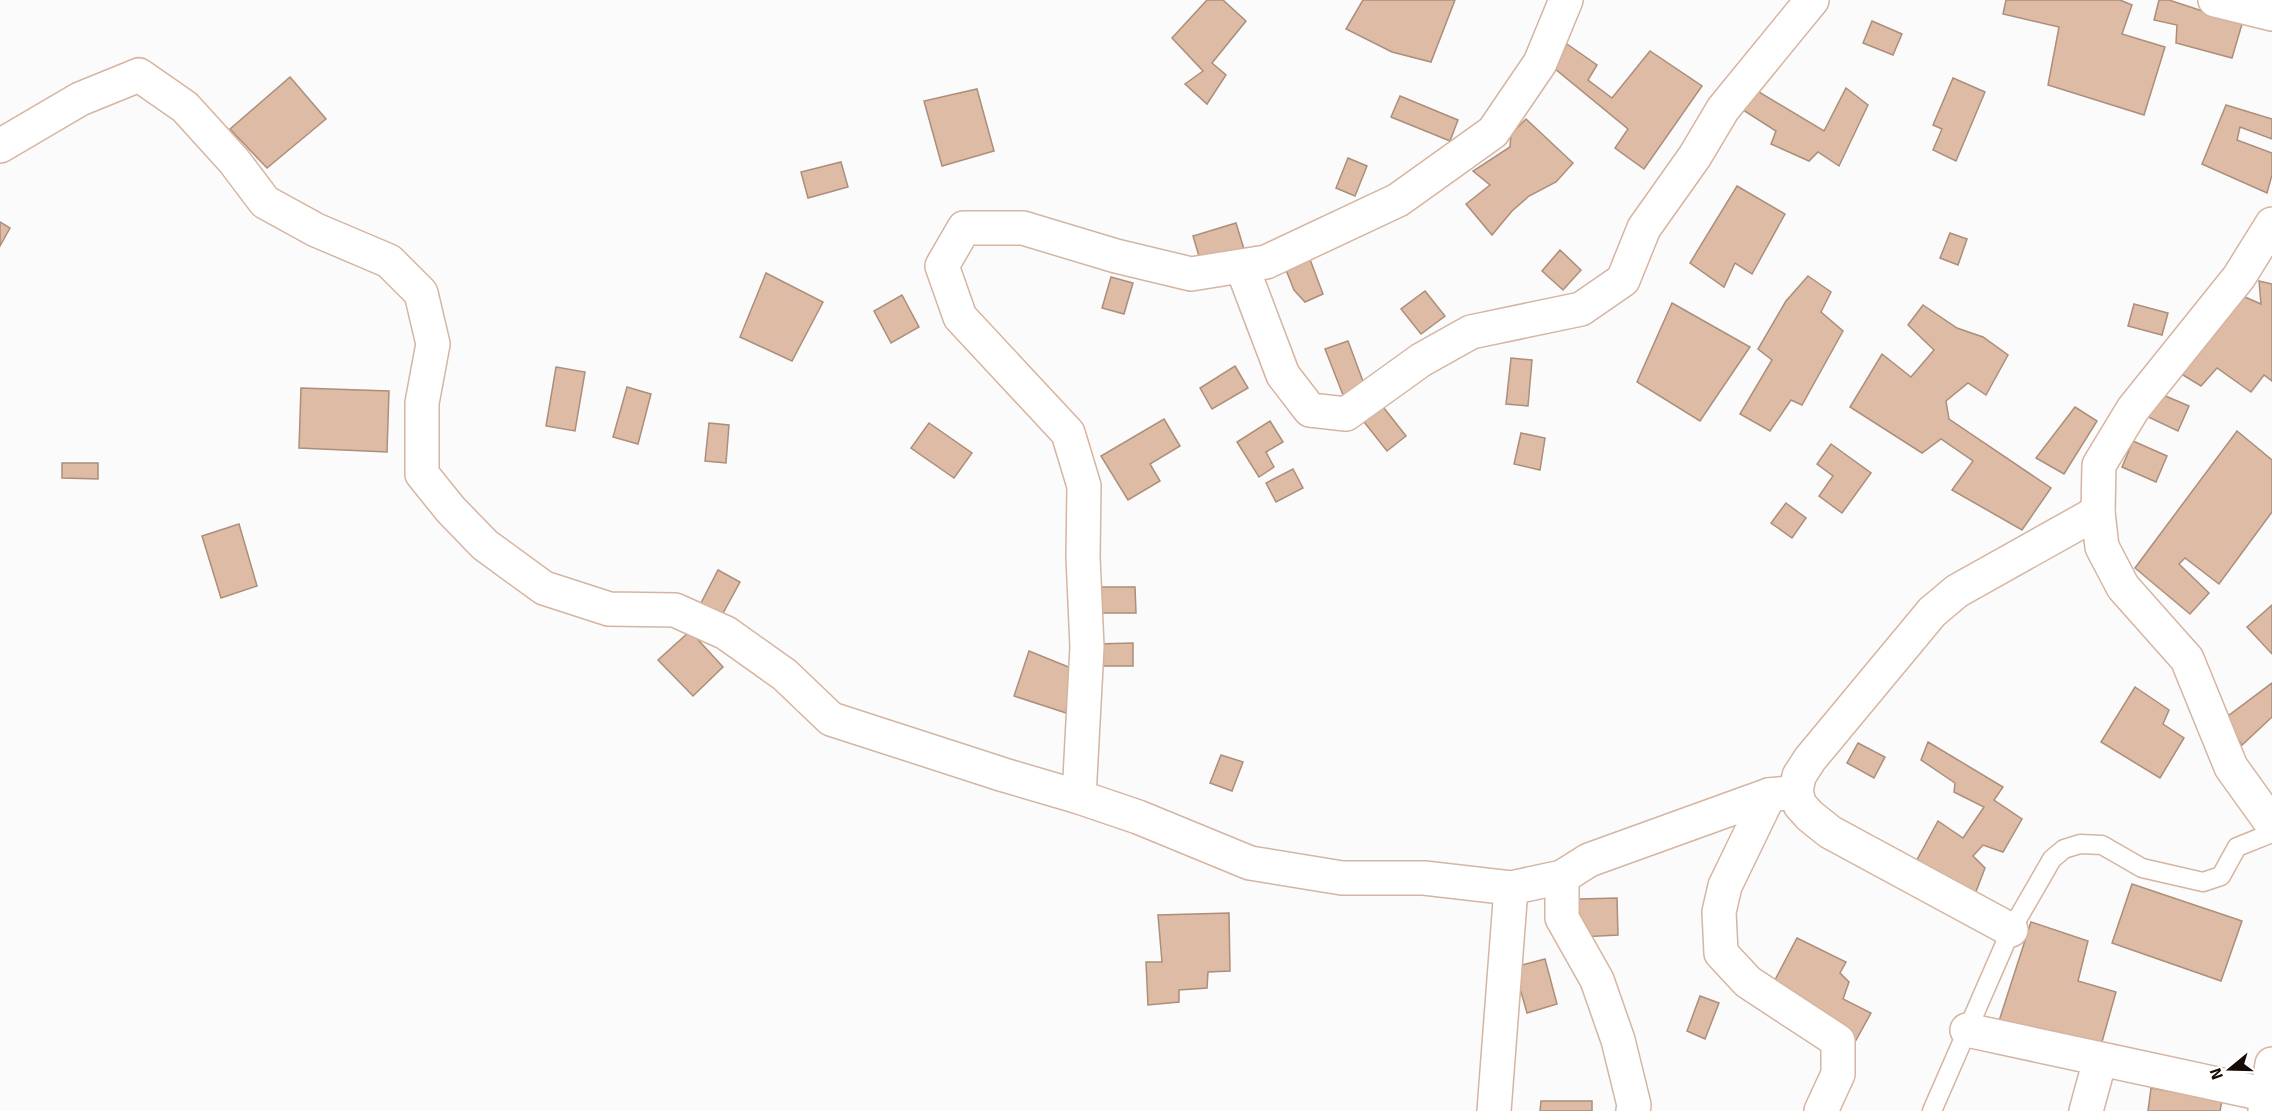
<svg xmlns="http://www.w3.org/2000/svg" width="2272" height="1111" viewBox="0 0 2272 1111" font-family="Signika,sans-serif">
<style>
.building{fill:#ddbba5;stroke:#ac8e7a;stroke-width:1.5}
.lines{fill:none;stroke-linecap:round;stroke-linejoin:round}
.lane-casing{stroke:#d5b5a1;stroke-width:21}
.street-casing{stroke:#d5b5a1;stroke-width:36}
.lane{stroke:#fff;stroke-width:18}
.street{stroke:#fff;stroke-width:33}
</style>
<rect width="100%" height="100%" fill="#fbfbfb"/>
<g class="building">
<path d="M1207,0H1223L1246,21L1212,63L1226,75L1207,104L1185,84L1203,71L1172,38Z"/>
<path d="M1363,0H1455L1431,62L1392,52L1346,29Z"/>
<path d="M2006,0H2120L2132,5L2122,34L2165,47L2144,115L2048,85L2059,27L2003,14Z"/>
<path d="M2159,0H2169L2242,24L2232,58L2176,43L2177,25L2154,20Z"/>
<path d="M1872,21L1902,34L1893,55L1863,43Z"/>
<path d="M1567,44L1597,65L1588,80L1612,98L1650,51L1702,86L1644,169L1615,148L1628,129L1554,68Z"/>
<path d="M290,77L326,119L267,168L230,129Z"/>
<path d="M1953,78L1985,92L1956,161L1933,150L1942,129L1933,125Z"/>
<path d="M1846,88L1868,105L1839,166L1818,152L1809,161L1771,144L1776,131L1740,108L1754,89L1824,131Z"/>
<path d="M977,89L994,151L942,166L924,101Z"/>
<path d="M1400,96L1458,120L1450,141L1391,117Z"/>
<path d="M2226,105L2272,119V139L2240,127L2237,140L2272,153V175L2267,193L2202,164Z"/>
<path d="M1526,119L1573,163L1556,182L1529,196L1512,211L1492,235L1466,204L1490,185L1473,171L1510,147L1511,134Z"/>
<path d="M1348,158L1367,166L1355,196L1336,188Z"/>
<path d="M841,162L848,187L808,198L801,172Z"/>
<path d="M1737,186L1785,214L1752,274L1735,263L1724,287L1690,263Z"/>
<path d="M0,222L10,228L0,246Z"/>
<path d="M1236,223L1244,249L1201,263L1193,236Z"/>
<path d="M1950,233L1967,239L1958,265L1940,258Z"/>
<path d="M1560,250L1581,270L1563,290L1542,271Z"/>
<path d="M1308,254L1323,294L1305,302L1294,290L1284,265Z"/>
<path d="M766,273L823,302L792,361L740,337Z"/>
<path d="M1808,276L1831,292L1821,312L1843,331L1802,405L1791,400L1770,431L1740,414L1772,360L1758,349L1786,301Z"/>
<path d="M1111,277L1133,283L1124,314L1102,308Z"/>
<path d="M2259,281L2272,284V381L2264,375L2251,392L2217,368L2201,386L2178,372L2238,294L2261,304Z"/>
<path d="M1425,291L1445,316L1421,334L1401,309Z"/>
<path d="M902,295L919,327L891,343L874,311Z"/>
<path d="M1672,303L1750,347L1700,421L1637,382Z"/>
<path d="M2134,304L2168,313L2162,335L2128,326Z"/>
<path d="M1923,305L1957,328L1983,337L2008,355L1986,395L1968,383L1946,401L1949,419L2051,488L2022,530L1952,490L1973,461L1941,439L1922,453L1850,407L1882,354L1911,377L1934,350L1908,325Z"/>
<path d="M1348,341L1367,392L1345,400L1325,349Z"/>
<path d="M1511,358L1532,360L1528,406L1506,404Z"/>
<path d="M1235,366L1248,388L1212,409L1200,388Z"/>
<path d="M556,367L585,372L575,431L546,426Z"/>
<path d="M627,387L651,394L638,444L613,437Z"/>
<path d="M301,388L389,391L387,452L299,448Z"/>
<path d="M2156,392L2189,406L2178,431L2146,416Z"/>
<path d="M1380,403L1406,436L1387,451L1361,418Z"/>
<path d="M2075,407L2097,421L2064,474L2036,458Z"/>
<path d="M1164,419L1180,446L1150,464L1160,481L1128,500L1101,456Z"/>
<path d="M1270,421L1283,442L1266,452L1274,467L1259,477L1237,442Z"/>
<path d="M709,423L729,425L726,463L705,461Z"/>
<path d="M929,423L972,453L954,478L911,448Z"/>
<path d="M2237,431L2272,460V512L2219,584L2185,558L2179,564L2209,593L2190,614L2135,568Z"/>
<path d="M1521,433L1545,438L1540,470L1514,464Z"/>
<path d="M2133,441L2167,456L2156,482L2122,467Z"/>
<path d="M1831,444L1871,473L1842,513L1819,496L1833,476L1817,464Z"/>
<path d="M62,463H98V479L62,478Z"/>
<path d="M1293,469L1303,488L1276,502L1266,483Z"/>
<path d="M1786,503L1806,518L1792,538L1771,523Z"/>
<path d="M239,524L257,586L221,598L202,536Z"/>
<path d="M718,570L740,582L722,615L701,603Z"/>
<path d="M1095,587H1135L1136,613H1095Z"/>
<path d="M2272,605V654L2247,627Z"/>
<path d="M690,631L723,667L693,696L658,660Z"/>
<path d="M1133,643V666H1095V644Z"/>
<path d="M1029,651L1071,668L1066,713L1014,696Z"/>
<path d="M2272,683V717L2242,745L2224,719Z"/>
<path d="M2135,687L2169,710L2163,724L2184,738L2160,778L2101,742Z"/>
<path d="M1928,742L2003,787L1994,800L2022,819L2003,852L1983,845L1973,856L1985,868L1974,897L1912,869L1938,821L1963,838L1984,807L1954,792L1955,783L1921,760Z"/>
<path d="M1858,743L1885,757L1874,778L1847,763Z"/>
<path d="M1221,755L1243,762L1232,791L1210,783Z"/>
<path d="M2132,884L2242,921L2221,981L2112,943Z"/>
<path d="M1617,898L1618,935L1580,937L1579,899Z"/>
<path d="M1229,913L1230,971L1208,972L1207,988L1179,990V1002L1148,1005L1146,962H1162L1158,915Z"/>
<path d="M2031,922L2088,941L2078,981L2116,992L2100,1049L1999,1021Z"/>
<path d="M1797,938L1846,962L1840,973L1849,982L1843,999L1871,1013L1855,1042L1768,993Z"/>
<path d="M1545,959L1557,1004L1527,1013L1514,967Z"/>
<path d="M1700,996L1719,1003L1705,1039L1687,1031Z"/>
<path d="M2151,1088L2222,1100L2220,1111H2148Z"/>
<path d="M1541,1101H1592V1111H1540Z"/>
</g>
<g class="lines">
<g class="lane-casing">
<path id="lane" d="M1932,1111L2011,930L2052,859L2064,849L2080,844L2102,845L2142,868L2203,882L2221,876L2237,847L2272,833"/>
</g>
<g class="street-casing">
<g id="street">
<path d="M1566,0L1540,63L1493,132L1398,200L1266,262L1191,274L1116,256L1023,228H964L942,266L960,317L1068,433L1084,486L1083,557L1087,647L1079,797L1138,817L1250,863L1342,878H1424L1511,888L1562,877L1589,860L1769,795L1796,792"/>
<path d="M2215,0L2272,14"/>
<path d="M0,146L80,99L139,75L185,107L234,161L265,202L316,230L389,261L421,293L433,344L422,403V474L451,510L485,545L544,588L609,609L675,610L726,633L785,675L831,719L1004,775L1079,797"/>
<path d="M2272,224L2239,277L2133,409L2099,465L2098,512L2102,547L2123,587L2187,659L2231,767L2272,824"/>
<path d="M1242,267L1283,375L1310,410L1346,414L1421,360L1471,332L1581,309L1623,280L1644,228L1695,156L1723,109L1812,0"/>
<path d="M1769,795L1725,886L1719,912L1721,953L1748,982L1838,1041V1074L1821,1111"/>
<path d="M1562,877V918L1597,980L1618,1040L1634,1105L1633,1111"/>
<path d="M2011,930L1830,832L1810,816L1800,805L1796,792L1799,776L1810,759L1932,612L1957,591L2098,512"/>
<path d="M1967,1030L2268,1095"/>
<path d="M1494,1111L1511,888"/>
<path d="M2086,1111L2100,1060"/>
<path d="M2265,1111L2272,1064"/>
</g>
</g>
<use href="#lane" class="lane"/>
<use href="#street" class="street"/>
</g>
<g transform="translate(2230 1069) rotate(251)" stroke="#ffffff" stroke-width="4.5" paint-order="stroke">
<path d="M0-4.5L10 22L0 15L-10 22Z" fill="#160b05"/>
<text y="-9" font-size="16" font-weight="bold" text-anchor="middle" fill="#160b05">N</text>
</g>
</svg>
